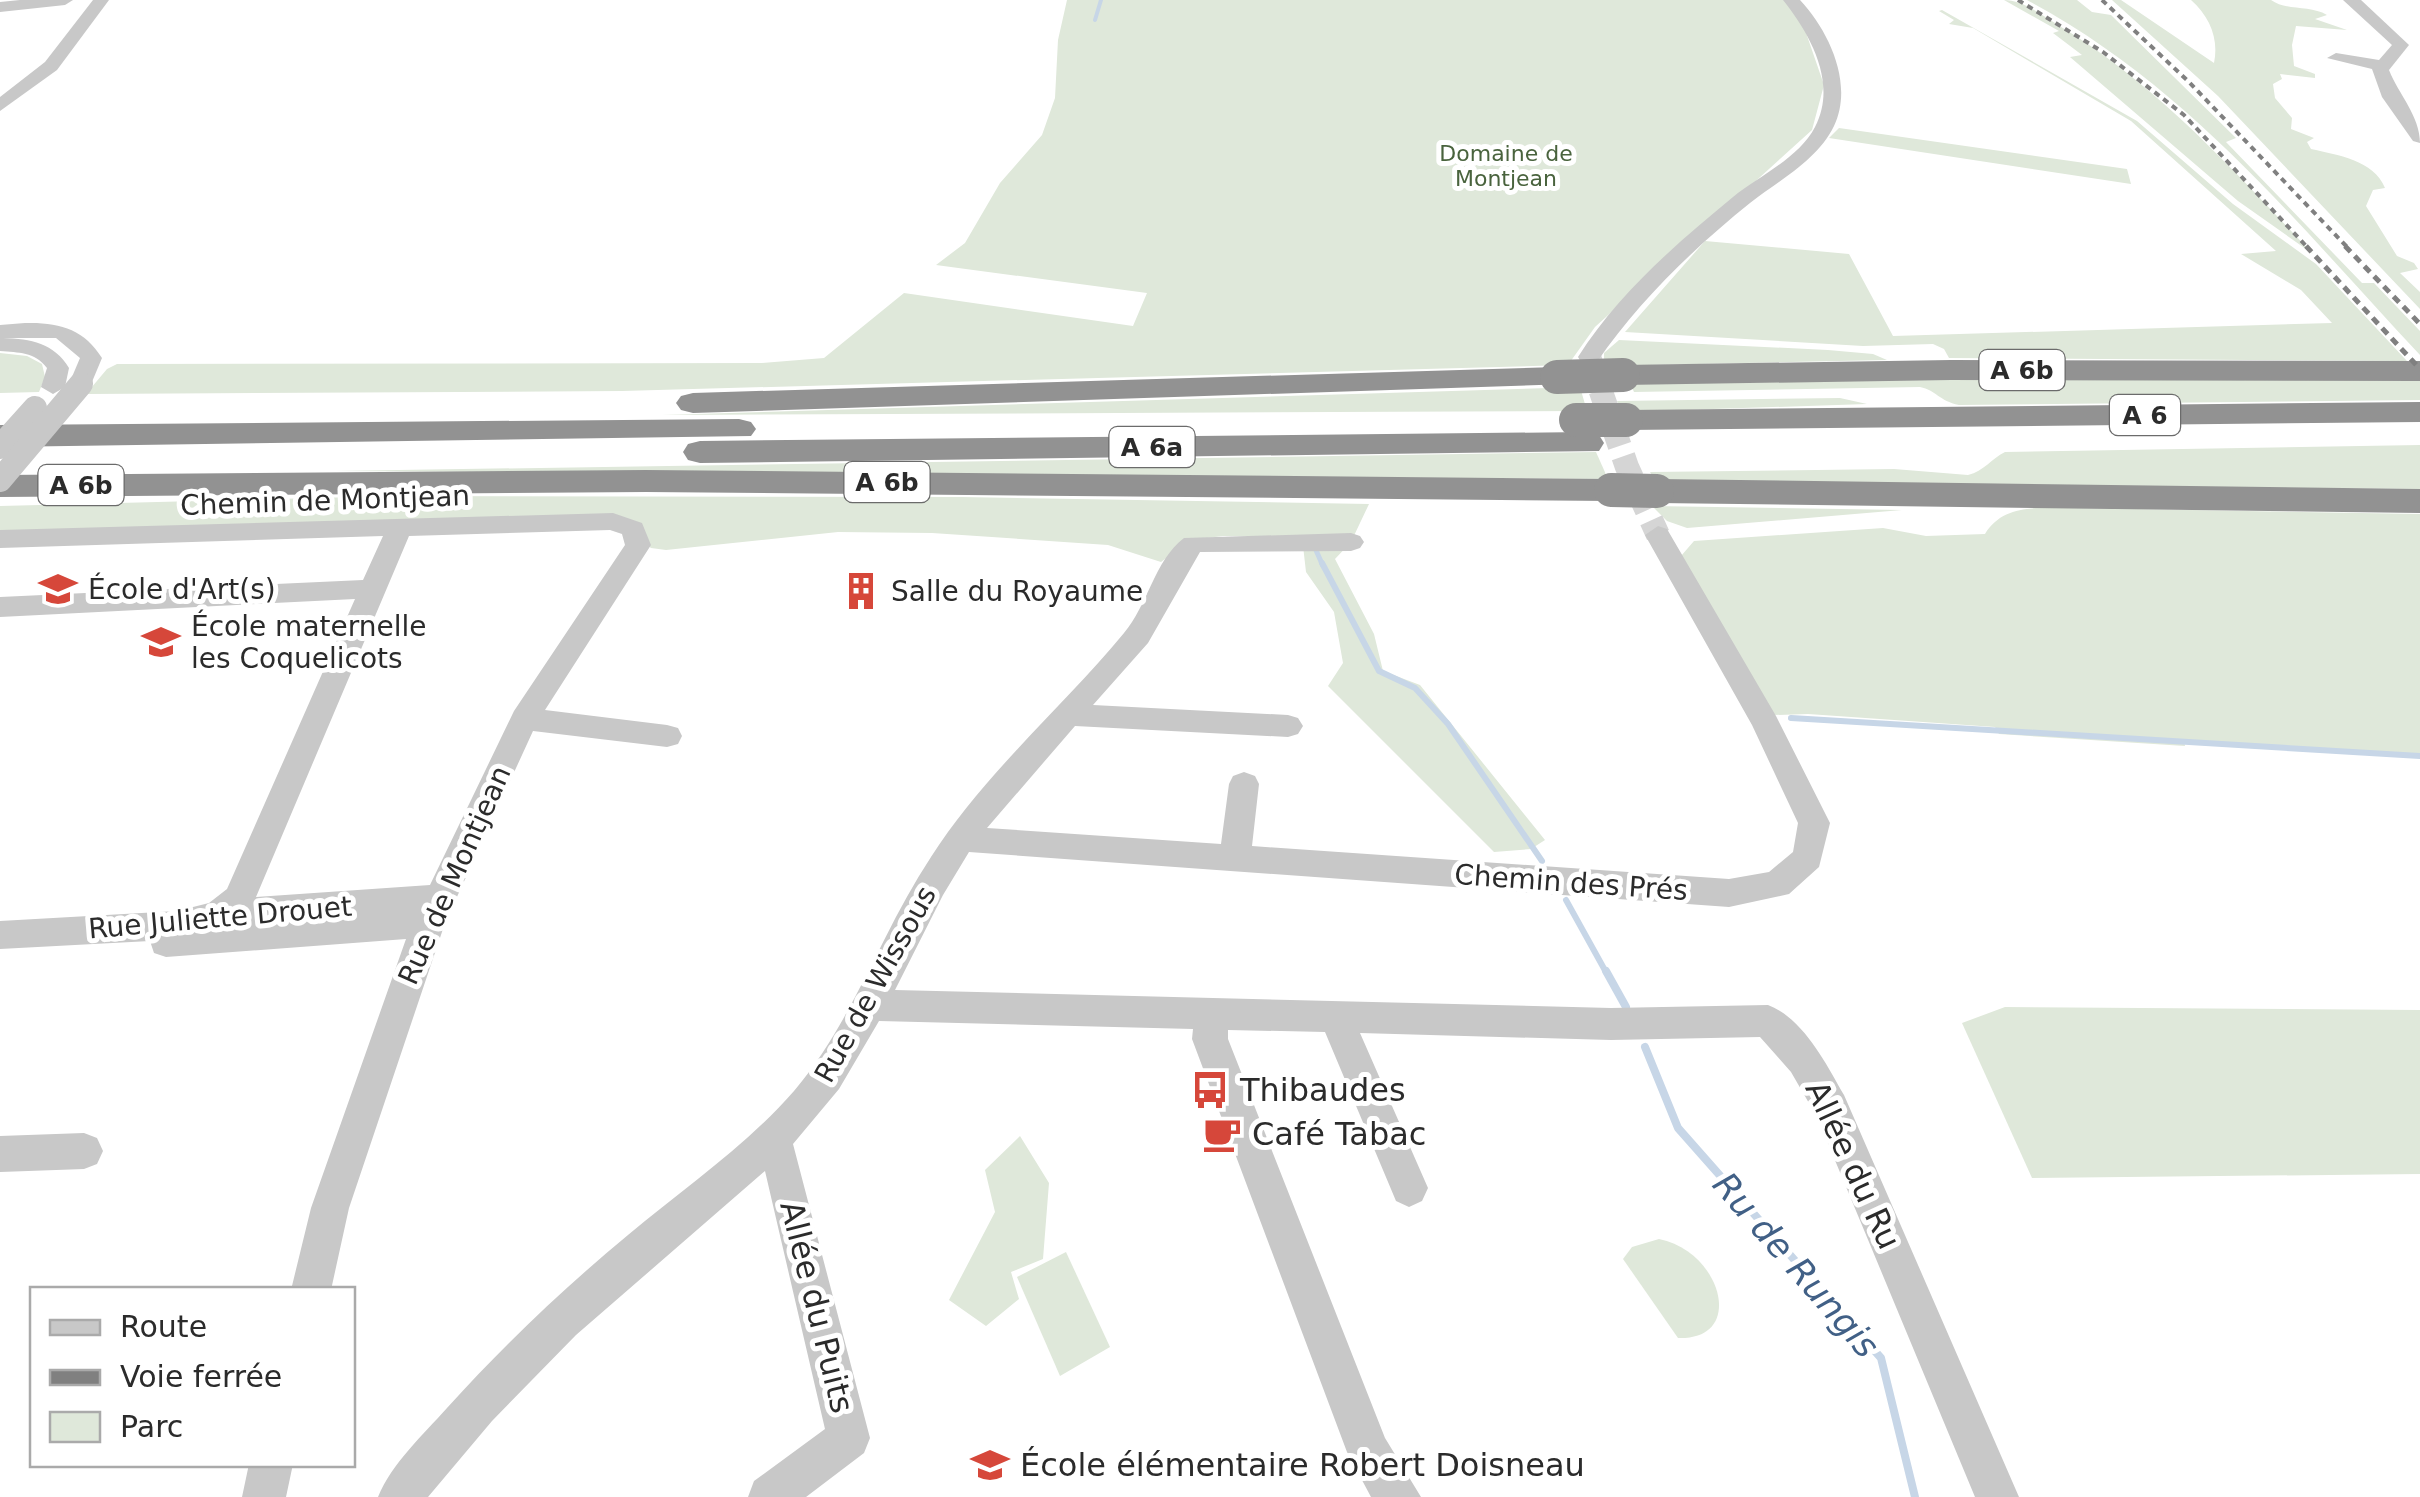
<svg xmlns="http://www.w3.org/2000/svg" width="2420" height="1497" viewBox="0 0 2420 1497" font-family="'DejaVu Sans',sans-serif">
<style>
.green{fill:#dfe8da}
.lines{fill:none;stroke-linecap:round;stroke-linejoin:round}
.stream-far3{stroke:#c7d6e7;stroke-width:4}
.stream-far2{stroke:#c7d6e7;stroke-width:5}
.stream-far1{stroke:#c7d6e7;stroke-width:6}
.stream{stroke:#c7d6e7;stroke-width:8}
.minor-tunnel{stroke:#d5d5d5;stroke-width:24;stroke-dasharray:24 11;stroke-linecap:butt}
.minor{fill:#c8c8c8;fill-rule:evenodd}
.highway{fill:#929292;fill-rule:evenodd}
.rail-far1{stroke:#808080;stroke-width:4;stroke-dasharray:6 5;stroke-linecap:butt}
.rail{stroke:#808080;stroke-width:5;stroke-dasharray:8 6;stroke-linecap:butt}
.minor-bridge{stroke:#c8c8c8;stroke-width:24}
.highway-bridge{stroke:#929292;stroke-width:34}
.labels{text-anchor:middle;stroke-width:10;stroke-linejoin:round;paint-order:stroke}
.far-park-label{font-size:22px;fill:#49633d;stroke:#fff}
.shield{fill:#fff;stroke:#6b6b6b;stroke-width:2.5}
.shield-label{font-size:25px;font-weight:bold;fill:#2b2b2b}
.street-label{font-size:28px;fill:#2b2b2b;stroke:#fff}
.poi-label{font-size:28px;fill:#2b2b2b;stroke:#fff;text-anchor:start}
.near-poi-label{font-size:32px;fill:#2b2b2b;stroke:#fff;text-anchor:start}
.near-street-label{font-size:32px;fill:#2b2b2b;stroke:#fff}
.near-water-label{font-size:35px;font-style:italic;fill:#416086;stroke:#fff}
</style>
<rect width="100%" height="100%" fill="#fff"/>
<g class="green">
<path d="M1067,0H1784L1803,24L1824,85L1812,130L1595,327L1568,365L622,391L86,394L107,369L117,364L762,363L824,358L904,293L1133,326L1147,293L936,265L965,243L1000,183L1042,135L1055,98L1058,40Z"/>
<path d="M2004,0C2023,0 2042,15 2058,25C2158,85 2233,170 2313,254L2238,201L2070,57L2082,55L2053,33L2059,31Z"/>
<path d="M2027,0H2077L2092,12L2111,15L2236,138L2226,142L2362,283H2374L2420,331V355C2296,223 2190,87 2027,0Z"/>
<path d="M2112,0H2121L2214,63C2219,39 2210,17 2191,0H2271C2286,11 2310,5 2327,15L2315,19L2347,30L2296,26L2292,45L2294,66L2315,74V78L2280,74L2282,79L2273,84L2275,98L2292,118L2291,129L2314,138L2307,142L2311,149C2337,155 2374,160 2385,188L2373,190L2366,206L2397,256L2414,263L2418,269L2400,273L2420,292V309L2218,96Z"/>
<path d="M1942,10L2137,121L2233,204L2316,264L2407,361L1949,358L1944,349L1933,344L1863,346L1625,332L1705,241L1849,254L1893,336L2332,323L2301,290L2241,254L2276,251L2131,121L1973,28L1949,24L1954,20L1939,11Z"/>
<path d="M1839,128L2127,169L2131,184L1829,138Z"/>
<path d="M1619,340L1828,350L1873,354L1887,360L1604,366V353Z"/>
<path d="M0,353L27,356L42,364L45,377L39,392L0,393Z"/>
<path d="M1903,379L2420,380V400L1959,405C1939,401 1936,390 1920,387L1634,392L1630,383Z"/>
<path d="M1580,387L1587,411L662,415Z"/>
<path d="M1840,398L1867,404L1622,412L1617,401Z"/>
<path d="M2420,445V489L1657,483L1650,472L1894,469L1968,475C1984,471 1991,459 2005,452Z"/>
<path d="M1596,452L1608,479L334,471Z"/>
<path d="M398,496L962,497L1369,504L1351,542L1335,559L1374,634L1383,671L1420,685L1545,840L1531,849L1494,852L1328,686L1343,663L1334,612L1306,572L1302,537L1223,536L1190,540L1161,562L1108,545L932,533L838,532L666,550L651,548L618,521L0,534V506Z"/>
<path d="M1652,506L1902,510L1687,528L1667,521Z"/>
<path d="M2078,508L2420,514V754L2184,740L2185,746L1999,734L1995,727L1808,714L1774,715L1681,556L1694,541L1883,528L1926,536L1985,534C2005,501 2044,509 2078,508Z"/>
<path d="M2005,1007L2420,1010V1174L2032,1178L1962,1023Z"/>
<path d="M1020,1136L1049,1183L1043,1259L1011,1272L1019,1299L986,1326L949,1300L995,1212L985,1170Z"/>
<path d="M1659,1239C1721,1251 1747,1340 1678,1338L1623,1259L1632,1247Z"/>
<path d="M1066,1252L1110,1347L1060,1376L1017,1277Z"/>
</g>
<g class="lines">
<path class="stream-far3" d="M1095,20L1101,0"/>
<path class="stream-far2" d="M1315,548L1323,566"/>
<g class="stream-far1">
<path d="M1322,563L1379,671L1415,688L1448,724L1542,861"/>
<path d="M1791,718L2420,756"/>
<path d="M1566,900L1607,974"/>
</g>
<g class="stream">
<path d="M1606,971L1626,1007"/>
<path d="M1645,1047L1678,1128L1881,1358L1915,1497"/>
</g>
<path class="minor-tunnel" d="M1589,357L1627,467L1658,535"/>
<g class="minor">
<path d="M20,0H73L65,5L0,12V2Z"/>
<path d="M93,0H109L57,70L0,111V97L45,62Z"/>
<path d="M1783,0H1800C1829,31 1854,84 1834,126C1817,161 1779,180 1750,203C1694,248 1638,302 1597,362H1581L1578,357C1617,295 1677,243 1733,197C1759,176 1799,158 1815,127C1838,83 1810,34 1783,0Z"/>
<path d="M2343,0H2361L2409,45L2389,70C2399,95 2420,116 2420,143L2413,141L2382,97L2372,69L2327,58L2336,53L2379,60L2392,45Z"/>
<path d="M25,323C59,322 84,329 102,358L89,389L81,391L69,384L80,358L56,338H3C31,339 54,343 69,368L65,387L53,394L41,387L47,368C34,351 19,353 0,351V325Z"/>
<path d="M613,513L642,523L651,545L545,710L667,725L678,728L682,736L678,744L667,747L533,731L445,923L349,1208L331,1290H291L311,1208L406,939L166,957L154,953L150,941L0,949V921L177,911L209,903L227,889L355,599L0,617V597L363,580L383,536L0,548V530ZM610,530L622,534L625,545L514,711L430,885L256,897L409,536Z"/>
<path d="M1658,526L1667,529L1776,716L1830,823L1819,867L1789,894L1729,907L969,852L943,895L895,990L1611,1008L1768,1005C1804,1019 1826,1064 1844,1095L2019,1497H1975L1817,1117L1791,1072L1760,1037L1611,1040L1360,1033L1428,1188L1422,1201L1409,1207L1396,1201L1325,1032L1228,1030V1039L1385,1438L1421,1497H1371L1347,1452L1192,1039L1193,1029L879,1021L839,1089L793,1144L870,1438L864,1453L806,1497H748L754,1481L825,1429L765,1171L576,1335L492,1421L428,1497H378C392,1463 423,1435 447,1408C503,1346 564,1288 628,1235C684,1188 746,1146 794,1091C854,1020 880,934 931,857C984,774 1061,709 1124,633C1148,605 1154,561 1184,538L1351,533L1360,536L1364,542L1360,548L1351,551L1200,552L1148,643L1093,705L1288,715L1298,718L1303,726L1298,734L1288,737L1075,726L987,828L1221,844L1229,784L1233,776L1244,772L1255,776L1259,784L1252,846L1729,879L1769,872L1793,852L1798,823L1752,725L1645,535Z"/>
<path d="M84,1133L97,1138L103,1151L97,1164L84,1169L0,1172V1136Z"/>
<path d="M249,1464H293L286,1497H242Z"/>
</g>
<g class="highway">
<path d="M1951,360L2420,361V381L1951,380L1623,385L1611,382L1607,375L1611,368L1623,365Z"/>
<path d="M1557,367L1569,370L1573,377L1569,384L693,413L681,410L676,403L681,396L693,393Z"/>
<path d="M2420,402V422L1626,430L1614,427L1609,420L1614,413L1626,410Z"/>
<path d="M739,419L751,422L756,429L751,436L0,447V425Z"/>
<path d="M1587,432L1599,435L1604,443L1599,451L700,463L688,460L683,452L688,444L700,441Z"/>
<path d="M646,470L1611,479L1624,482L1629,490L1624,498L1611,501L646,492L0,497V475Z"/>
<path d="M1657,479L2420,489V513L1657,503L1644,499L1639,491L1644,483Z"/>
</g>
<g class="rail-far1">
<path d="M2018,0L2103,52L2184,115L2308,248"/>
<path d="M2102,0L2189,82L2348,248"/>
</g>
<g class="rail">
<path d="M2306,246L2420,369"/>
<path d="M2345,246L2420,324"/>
</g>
<g class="minor-bridge">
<path d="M0,447L35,408"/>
<path d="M0,480L81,384"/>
</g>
<g class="highway-bridge">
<path d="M1557,377L1623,375"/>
<path d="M1576,420H1626"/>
<path d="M1611,490L1657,491"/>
</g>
</g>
<defs>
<g id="university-bare" transform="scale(3)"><path d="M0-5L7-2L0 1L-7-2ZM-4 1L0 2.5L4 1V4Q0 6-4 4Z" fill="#d6473a" stroke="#fff" stroke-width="2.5" paint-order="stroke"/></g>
<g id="building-bare" transform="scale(3)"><path d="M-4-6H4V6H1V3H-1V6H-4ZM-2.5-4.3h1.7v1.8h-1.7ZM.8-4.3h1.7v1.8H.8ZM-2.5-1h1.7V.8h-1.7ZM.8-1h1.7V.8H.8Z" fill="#d6473a" stroke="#fff" stroke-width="2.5" paint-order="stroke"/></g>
<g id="school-bare" transform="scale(3)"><path d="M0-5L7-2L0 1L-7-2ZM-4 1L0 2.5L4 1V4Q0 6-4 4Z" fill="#d6473a" stroke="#fff" stroke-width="2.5" paint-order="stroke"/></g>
<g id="bus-bare" transform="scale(3)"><path d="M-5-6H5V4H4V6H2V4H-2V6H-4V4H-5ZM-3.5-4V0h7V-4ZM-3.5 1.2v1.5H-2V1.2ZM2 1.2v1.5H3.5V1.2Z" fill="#d6473a" stroke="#fff" stroke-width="2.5" paint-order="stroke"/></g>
<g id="cafe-bare" transform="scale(3)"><path d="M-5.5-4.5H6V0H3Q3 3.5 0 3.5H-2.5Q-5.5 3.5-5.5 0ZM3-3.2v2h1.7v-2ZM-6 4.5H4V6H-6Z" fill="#d6473a" stroke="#fff" stroke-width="2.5" paint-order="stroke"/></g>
</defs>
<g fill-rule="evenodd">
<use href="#university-bare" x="58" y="589"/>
<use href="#building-bare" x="861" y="591"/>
<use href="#school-bare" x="161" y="642"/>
<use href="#bus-bare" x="1210" y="1090"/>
<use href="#cafe-bare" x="1222" y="1134"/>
<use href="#school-bare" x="990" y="1465"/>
</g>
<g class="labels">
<g class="far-park-label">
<text x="1506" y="161">Domaine de<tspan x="1506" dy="25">Montjean</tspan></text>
</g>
<g class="shield">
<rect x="1979.5" y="350" width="85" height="40" rx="8"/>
<rect x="2110" y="395" width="70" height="40" rx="8"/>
<rect x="1109.5" y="427" width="85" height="40" rx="8"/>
<rect x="844.5" y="462" width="85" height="40" rx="8"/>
<rect x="38.5" y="465" width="85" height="40" rx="8"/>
</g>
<g class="shield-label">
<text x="2022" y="379">A 6b</text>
<text x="2145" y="424">A 6</text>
<text x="1152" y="456">A 6a</text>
<text x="887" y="491">A 6b</text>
<text x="81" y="494">A 6b</text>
</g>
<g class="street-label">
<text transform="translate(325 500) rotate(-2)" y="10">Chemin de Montjean</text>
<text transform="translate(454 875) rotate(-66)" y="10">Rue de Montjean</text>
<text transform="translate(1571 882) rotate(4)" y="10">Chemin des Prés</text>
<text transform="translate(220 917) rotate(-5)" y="10">Rue Juliette Drouet</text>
<text transform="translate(875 984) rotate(-61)" y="10">Rue de Wissous</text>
</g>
<g class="poi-label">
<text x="88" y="599">École d'Art(s)</text>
<text x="891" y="601">Salle du Royaume</text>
<text x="191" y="636">École maternelle<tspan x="191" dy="32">les Coquelicots</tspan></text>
</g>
<g class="near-poi-label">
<text x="1240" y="1101">Thibaudes</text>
<text x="1252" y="1145">Café Tabac</text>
<text x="1020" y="1476">École élémentaire Robert Doisneau</text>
</g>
<g class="near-street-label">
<text transform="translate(1853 1165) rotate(65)" y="11">Allée du Ru</text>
<text transform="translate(817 1307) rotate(76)" y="11">Allée du Puits</text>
</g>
<g class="near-water-label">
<text transform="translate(1796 1265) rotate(49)" y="12">Ru de Rungis</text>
</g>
</g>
<rect x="30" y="1287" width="325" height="180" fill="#ffffff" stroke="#aaaaaa" stroke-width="2.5"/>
<rect x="50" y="1320" width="50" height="15" fill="#c8c8c8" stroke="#aaaaaa" stroke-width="2.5"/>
<text x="120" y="1337" font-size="30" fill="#2b2b2b">Route</text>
<rect x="50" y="1370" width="50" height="15" fill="#808080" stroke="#aaaaaa" stroke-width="2.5"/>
<text x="120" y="1387" font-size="30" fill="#2b2b2b">Voie ferrée</text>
<rect x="50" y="1412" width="50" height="30" fill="#dfe8da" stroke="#aaaaaa" stroke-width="2.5"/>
<text x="120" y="1437" font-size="30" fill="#2b2b2b">Parc</text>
</svg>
